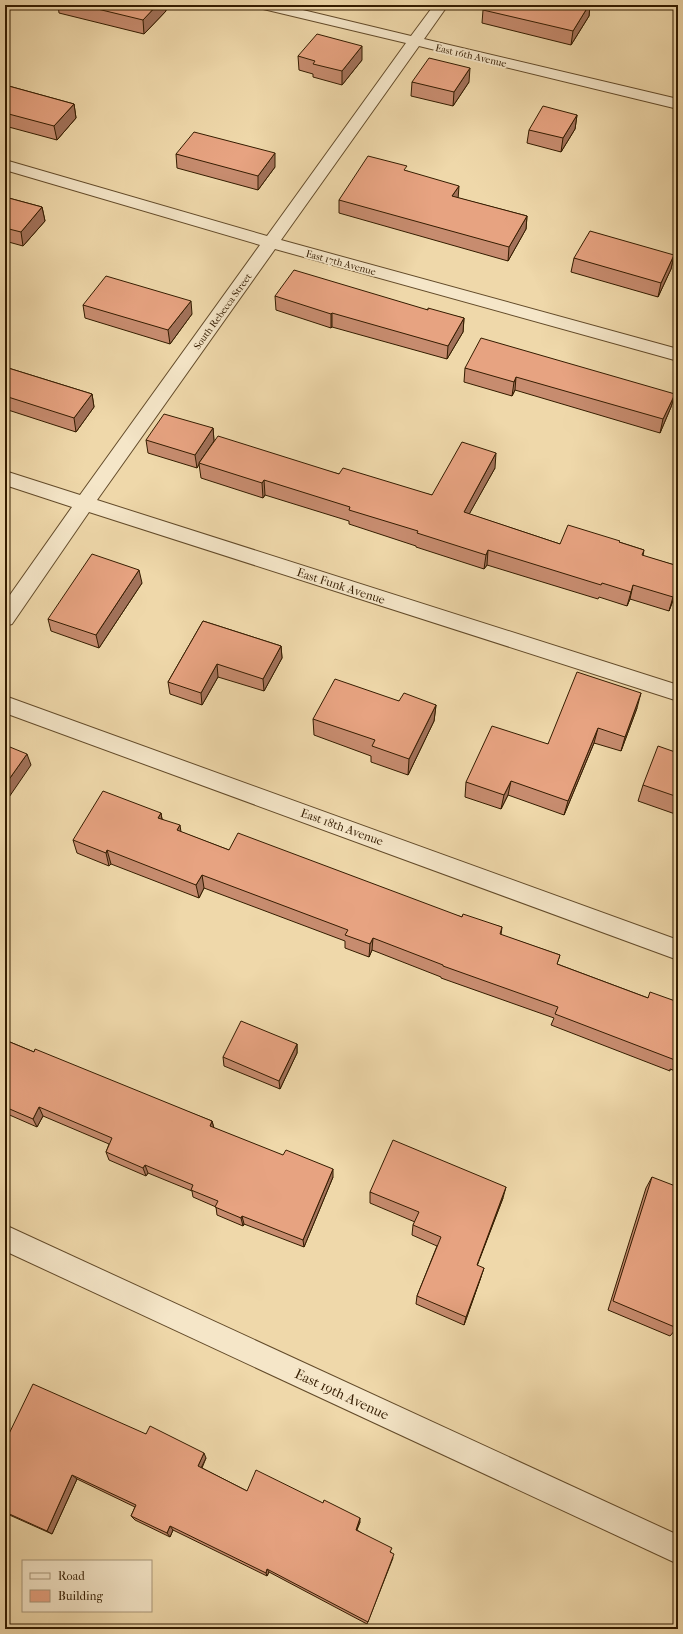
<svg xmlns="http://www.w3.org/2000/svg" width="683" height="1634" viewBox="0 0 683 1634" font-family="'IM FELL French Canon',serif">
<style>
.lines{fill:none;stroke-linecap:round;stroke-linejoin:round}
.minor-casing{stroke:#634b2a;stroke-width:2}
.minor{fill:#f5e6c8;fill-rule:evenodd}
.wall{fill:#c78c6f;stroke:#341c00}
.shaded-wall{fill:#a2725a;stroke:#341c00}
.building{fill:#e7a381;stroke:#341c00}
.labels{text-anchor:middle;stroke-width:3.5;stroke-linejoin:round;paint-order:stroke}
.far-street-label{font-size:10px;fill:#341c00;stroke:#f5e6c8}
.street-label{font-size:12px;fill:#341c00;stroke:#f5e6c8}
.near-street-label{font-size:14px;fill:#341c00;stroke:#f5e6c8}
</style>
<rect width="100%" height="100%" fill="#efd8aa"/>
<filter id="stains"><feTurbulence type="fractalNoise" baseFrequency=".005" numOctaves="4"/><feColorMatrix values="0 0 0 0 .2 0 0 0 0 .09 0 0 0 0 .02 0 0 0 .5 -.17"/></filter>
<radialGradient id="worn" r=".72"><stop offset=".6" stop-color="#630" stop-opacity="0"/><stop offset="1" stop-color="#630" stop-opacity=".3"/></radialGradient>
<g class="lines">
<g class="minor-casing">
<g id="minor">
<path d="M257,5H282L411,36L434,5H448L424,39L678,99V109L419,46L281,240L678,349V361L275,249L97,500L678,685V701L89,512L12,624L5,626V602L72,507L5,485V471L80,495L260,245L5,170V160L267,236L406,43L259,8Z"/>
<path d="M5,696L678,940V960L5,713Z"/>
<path d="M5,1225L678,1535V1564L5,1251Z"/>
</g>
</g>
<use href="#minor" class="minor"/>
</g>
<g class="wall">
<path d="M58,5H165L166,11L144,34L59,13Z"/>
<path d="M486,5H590L589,16L571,45L482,23L483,10Z"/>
<path d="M298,56L362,60L342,85L313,77V74L299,70Z"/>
<path d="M412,82H469L453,106L411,96Z"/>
<path d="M5,85L74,104L76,118L57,140L5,126Z"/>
<path d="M577,115L575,129L561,152L527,143L529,130Z"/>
<path d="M176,154L275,167L258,190L177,168Z"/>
<path d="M407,171L458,198L527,216L526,229L508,261L339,213V200Z"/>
<path d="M5,197L42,207L45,221L23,246L5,241Z"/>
<path d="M674,255L671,269L658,297L571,272L574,258Z"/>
<path d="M275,296L428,310L464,318L463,332L447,359L332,327L331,328L276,310Z"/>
<path d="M83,305L192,314L170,344L85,318Z"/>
<path d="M5,367L92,394L94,407L76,432L5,409Z"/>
<path d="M465,368L675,394L671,407L660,433L515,390L512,396L464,382Z"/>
<path d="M213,428L214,441L339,474L432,495L495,468L469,514L560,544L619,542L644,550L643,556L678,566V587L669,611L630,599L627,606L599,597L598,599L487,565L484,569L416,547V546L349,524V521L265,495L263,498L201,478L199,464L197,468L148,453L146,440Z"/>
<path d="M678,428V441H675Z"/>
<path d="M142,583L99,648L51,631L48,619Z"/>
<path d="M203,621L281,646L282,658L264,691L218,677L202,705L170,694L168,682Z"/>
<path d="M399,701L436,705L434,721L408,775L371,762V756L314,735L313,719Z"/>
<path d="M637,708L621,751L594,743L564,815L508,795L501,809L465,797L466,782L548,744Z"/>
<path d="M678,753V815L638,801L643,785Z"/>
<path d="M161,813L162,819L181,832L229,850L462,917L502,927L501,935L560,955L557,964L648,998L678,1002V1072L670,1069V1071L551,1025L554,1018L441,978V977L372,950L369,957L345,948V941L204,888L199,898L111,864L109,866L77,853L73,840Z"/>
<path d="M5,1040L34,1052L212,1121L214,1128L333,1177L304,1247L244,1224L243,1226L217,1215L216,1207L193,1197L192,1191L148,1173L146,1176L109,1160L106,1152L109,1144L43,1116L37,1127L5,1113Z"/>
<path d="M297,1044V1053L280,1089L224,1066L223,1057Z"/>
<path d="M652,1177L677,1328L670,1336L608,1310L646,1188Z"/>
<path d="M370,1192L503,1198L477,1265L481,1277L464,1325L416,1304L417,1296L437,1246L412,1235L413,1225L415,1222L370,1203Z"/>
<path d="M146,1434L206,1458L202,1468L247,1491L360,1522L357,1530L391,1552L393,1558L367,1624L269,1572L267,1576L173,1530L170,1537L135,1520L131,1516L135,1507L77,1479L52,1534L5,1513V1442Z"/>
</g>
<g class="shaded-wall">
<path d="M157,5H165L166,11L144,34L143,20Z"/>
<path d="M589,5H590L589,16L571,45L573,31Z"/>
<path d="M362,46V60L342,85V71Z"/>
<path d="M470,68L469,82L453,106L454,92Z"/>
<path d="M74,104L76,118L57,140L54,126Z"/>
<path d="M577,115L575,129L561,152L563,138Z"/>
<path d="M275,153V167L258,190V176Z"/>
<path d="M459,186L458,200L452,196Z"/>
<path d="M42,207L45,221L23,246L21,232Z"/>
<path d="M527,216L526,229L508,261L509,247Z"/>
<path d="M674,255L671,269L658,297L661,283Z"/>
<path d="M191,301L192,314L170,344L168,330Z"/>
<path d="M332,313V327L331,328V314Z"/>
<path d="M464,318L463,332L447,359L448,346Z"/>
<path d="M516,377L515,390L512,396L514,382Z"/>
<path d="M92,394L94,407L76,432L74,418Z"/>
<path d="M675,394L671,407L660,433L663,419Z"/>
<path d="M213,428L214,441L199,463V464L197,468L195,455Z"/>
<path d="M496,453L495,468L462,527L464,512Z"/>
<path d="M264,480L265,495L263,498L262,483Z"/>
<path d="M488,550L487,565L484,569L486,555Z"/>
<path d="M139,570L142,583L99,648L96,635Z"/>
<path d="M678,584V587L669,611L673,597Z"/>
<path d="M633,585L630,599L627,606Z"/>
<path d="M281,646L282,658L264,691L263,679Z"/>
<path d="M217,664L218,677L202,705L201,693Z"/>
<path d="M641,693L637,708L621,751L625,737Z"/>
<path d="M436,705L434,721L408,775L409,759Z"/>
<path d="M598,728L594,743L564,815L568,801Z"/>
<path d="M27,754L31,765L5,803V785Z"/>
<path d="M511,781L508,795L501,809L504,795Z"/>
<path d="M161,813L163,827L158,818Z"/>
<path d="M180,825L182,839L177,830Z"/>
<path d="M107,850L111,864L109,866L106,853Z"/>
<path d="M202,875L204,888L199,898L196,885Z"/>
<path d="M373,938L372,950L369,957L370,944Z"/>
<path d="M297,1044V1053L280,1089L279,1081Z"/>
<path d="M39,1107L43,1116L37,1127L33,1119Z"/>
<path d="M212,1121L214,1129L210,1126Z"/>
<path d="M145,1165L148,1173L146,1176L143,1168Z"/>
<path d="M333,1169V1177L304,1247L303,1240Z"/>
<path d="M506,1187L503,1198L474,1274L477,1265Z"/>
<path d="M242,1216L244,1224L243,1226L241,1218Z"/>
<path d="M484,1268L481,1277L464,1325L466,1317Z"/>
<path d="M204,1453L206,1458L200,1470L198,1466Z"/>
<path d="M72,1475L77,1479L52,1534L47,1531Z"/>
<path d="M360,1518V1522L355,1533Z"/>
<path d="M170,1526L173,1530L170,1537L167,1533Z"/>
<path d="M267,1569L269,1572L267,1576L266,1573Z"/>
</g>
<g class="building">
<path d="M81,5H157L143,20Z"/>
<path d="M486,5H589L573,31L483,10Z"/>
<path d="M317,34L362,46L342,71L313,64L315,61L298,56Z"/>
<path d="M429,58L470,68L454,92L412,82Z"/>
<path d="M5,85L74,104L54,126L5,113Z"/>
<path d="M543,106L577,115L563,138L529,130Z"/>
<path d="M194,132L275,153L258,176L176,154Z"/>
<path d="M368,156L407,166L404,170L459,186L452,196L527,216L509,247L339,200Z"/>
<path d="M5,197L42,207L21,232L5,228Z"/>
<path d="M590,231L674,255L661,283L574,258Z"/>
<path d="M294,270L428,310V308L464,318L448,346L332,313L331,314L275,296Z"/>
<path d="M106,276L191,301L168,330L83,305Z"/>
<path d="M481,338L675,394L663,419L516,377L514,382L465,368Z"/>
<path d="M5,367L92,394L74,418L5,396Z"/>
<path d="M164,414L213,428L195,455L146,440Z"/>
<path d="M218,436L339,474L343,468L432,495L462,442L496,453L464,512L560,544L568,525L620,541L619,542L644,550L642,555L678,566V584L673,597L633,585L631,592L602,583L601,585L488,550L486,555L417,533L418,531L349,510L350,507L264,480L262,483L199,463Z"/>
<path d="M92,554L139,570L96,635L48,619Z"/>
<path d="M203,621L281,646L263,679L217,664L201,693L168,682Z"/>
<path d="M577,672L641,693L625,737L598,728L568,801L511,781L504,795L466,782L492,726L548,744Z"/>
<path d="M335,679L399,701L404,693L436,705L409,759L372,746L375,740L313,719Z"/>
<path d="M5,745L27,754L5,785Z"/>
<path d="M658,746L678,753V797L643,785Z"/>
<path d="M103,791L161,813L158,818L180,825L177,830L229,850L238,833L462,917L463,914L502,927L500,934L560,955L557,964L648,998L650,992L678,1002V1059L676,1058L675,1060L555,1014L558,1007L443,966V965L373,938L370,944L345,935L348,930L202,875L196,885L107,850L106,853L73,840Z"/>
<path d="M241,1021L297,1044L279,1081L223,1057Z"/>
<path d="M5,1040L34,1052L35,1049L212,1121L210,1126L283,1155L286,1150L333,1169L303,1240L242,1216L241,1218L215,1207L218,1201L191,1190L193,1185L145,1165L143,1168L106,1152L112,1138L39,1107L33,1119L5,1107Z"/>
<path d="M393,1140L506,1187L477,1265L484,1268L466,1317L417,1296L441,1237L413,1225L419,1212L370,1192Z"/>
<path d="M652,1177L678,1187V1324L677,1328L613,1301Z"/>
<path d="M33,1384L146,1434L150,1426L204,1453L198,1466L247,1491L256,1470L323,1503L324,1500L360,1518L356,1530L392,1548L390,1552L394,1554L368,1622L267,1569L266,1573L170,1526L167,1533L131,1516L136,1505L72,1475L47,1531L5,1512V1442Z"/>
</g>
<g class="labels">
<g class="far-street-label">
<text transform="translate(471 55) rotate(13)" y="4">East 16th Avenue</text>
<text transform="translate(341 262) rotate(15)" y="4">East 17th Avenue</text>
<text transform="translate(222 311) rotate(-54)" y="4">South Rebecca Street</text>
</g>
<g class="street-label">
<text transform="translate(341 586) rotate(18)" y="4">East Funk Avenue</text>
<text transform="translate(342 827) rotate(20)" y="4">East 18th Avenue</text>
</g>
<g class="near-street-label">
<text transform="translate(342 1394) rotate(25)" y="5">East 19th Avenue</text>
</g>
</g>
<rect width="683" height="1634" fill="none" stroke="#efd8aa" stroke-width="20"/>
<rect x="6" y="6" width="671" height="1622" fill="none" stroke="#341c00" stroke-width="2"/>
<rect x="10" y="10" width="663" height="1614" fill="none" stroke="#341c00"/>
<rect x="22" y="1560" width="130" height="52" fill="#f5e6c8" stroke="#a89578"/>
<rect x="30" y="1573" width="20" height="6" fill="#f5e6c8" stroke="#a89578"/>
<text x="58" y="1580" font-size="12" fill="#341c00">Road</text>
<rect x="30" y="1590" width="20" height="12" fill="#e7a381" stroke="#a89578"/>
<text x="58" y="1600" font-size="12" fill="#341c00">Building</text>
<rect width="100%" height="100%" filter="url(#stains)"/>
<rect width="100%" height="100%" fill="url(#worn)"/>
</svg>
